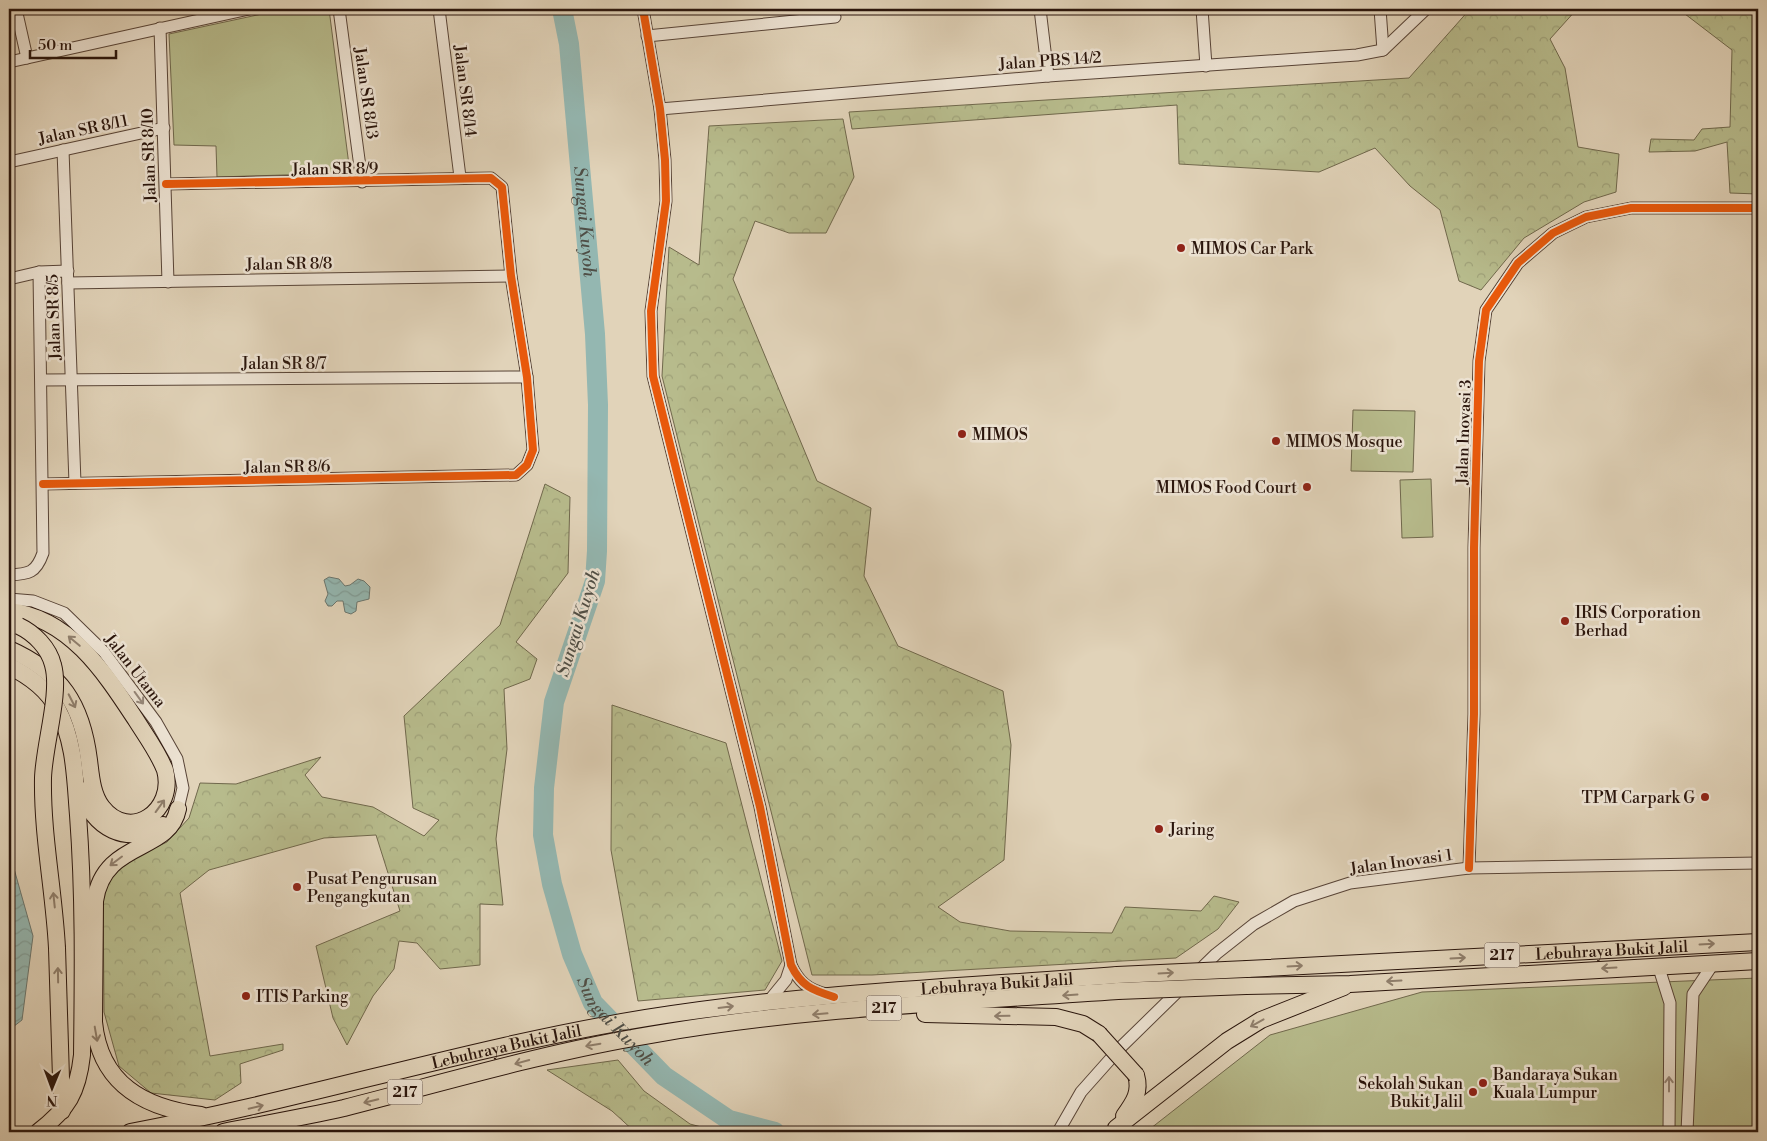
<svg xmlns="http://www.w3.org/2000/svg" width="1767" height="1141" viewBox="0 0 1767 1141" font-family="'Libre Bodoni',serif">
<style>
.forest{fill:url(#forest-crowns);stroke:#70684c}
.park{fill:#b7bb8c;stroke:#70684c}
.water{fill:url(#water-waves);stroke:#6a766f}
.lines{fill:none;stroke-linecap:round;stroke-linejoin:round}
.river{stroke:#94b7b1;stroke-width:20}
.minor-casing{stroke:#584437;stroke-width:13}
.highway-casing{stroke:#2a150c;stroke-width:18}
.minor{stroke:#ece2d2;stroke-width:11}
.highway{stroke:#e1d3b9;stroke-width:16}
.highway-bridge-casing{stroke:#2a150c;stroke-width:18;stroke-linecap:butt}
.highway-bridge{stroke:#e1d3b9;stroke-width:16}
.cycleway-casing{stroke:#ece2d2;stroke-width:11}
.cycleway{stroke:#e8590c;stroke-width:8}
.oneway{stroke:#8f7e6b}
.oneway2{stroke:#958679}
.poi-dot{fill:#8f2418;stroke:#ece2d2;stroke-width:2}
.labels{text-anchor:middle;stroke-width:5;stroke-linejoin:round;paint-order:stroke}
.shield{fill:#ece2d2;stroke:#645247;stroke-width:1}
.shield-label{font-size:15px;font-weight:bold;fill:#2a150c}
.street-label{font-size:16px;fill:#2a150c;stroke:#ece2d2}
.poi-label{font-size:16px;fill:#2a150c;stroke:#ece2d2;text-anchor:start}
.water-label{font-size:18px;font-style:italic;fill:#4f4e46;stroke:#ece2d2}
</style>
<defs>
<pattern id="forest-crowns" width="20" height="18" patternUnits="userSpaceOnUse" patternTransform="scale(1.25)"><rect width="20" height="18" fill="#b7bb8c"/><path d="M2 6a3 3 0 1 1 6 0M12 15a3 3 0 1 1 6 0" fill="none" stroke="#9ea078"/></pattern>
<pattern id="water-waves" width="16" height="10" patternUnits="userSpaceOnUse" patternTransform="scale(1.25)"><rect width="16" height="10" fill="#94b7b1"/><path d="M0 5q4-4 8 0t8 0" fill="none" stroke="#809c97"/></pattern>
</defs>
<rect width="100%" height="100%" fill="#e1d3b9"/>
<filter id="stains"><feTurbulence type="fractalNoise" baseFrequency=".004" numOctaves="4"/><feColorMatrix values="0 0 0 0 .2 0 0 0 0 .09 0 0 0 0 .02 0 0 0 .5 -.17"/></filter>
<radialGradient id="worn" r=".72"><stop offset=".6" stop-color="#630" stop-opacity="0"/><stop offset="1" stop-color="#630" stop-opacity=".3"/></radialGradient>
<g class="forest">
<path d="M1470,9H1577L1550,39L1565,68L1578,147L1619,154L1616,192L1584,202L1524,238L1481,290L1459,281L1440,210L1410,186L1375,148L1319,172L1179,164L1177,105L852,129L849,112L1409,78Z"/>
<path d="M1648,9H1755V166H1758V194L1730,193L1727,142L1695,151L1649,152L1651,139L1694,140L1702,129L1730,127L1732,50L1685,14Z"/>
<path d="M843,119L854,177L826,233H789L755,221L733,279L817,481L871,508L864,576L898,646L1003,691L1011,745L1004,860L938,907L960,922L1010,931L1112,933L1125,907L1201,911L1214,896L1239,902L1218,929L1176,958L872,975H812L662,376L669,247L699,265L709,126Z"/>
<path d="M545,484L570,497L568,573L516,642L537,659L530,679L504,689L507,749L496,839L503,905L480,904V965L440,969L417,943L399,941L394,969L373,996L347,1045L333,1018L316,946L400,911L376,835L324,838L209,870L180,893L210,1056L283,1044V1050L240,1064L241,1083L215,1100L151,1093L119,1066L104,1012L103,888L121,864L167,842L189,818L200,783L236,784L321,757L305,775L322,797L373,807L424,836L439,820L413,808L404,716L500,625Z"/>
<path d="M612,705L726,743L782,961L765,990L638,1001L611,850Z"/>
<path d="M618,1060L644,1091L690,1124L720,1132H635L612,1111L547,1070Z"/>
</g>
<g class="park">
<path d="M285,9H329L350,173L217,177L216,146L174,145L169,34Z"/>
<path d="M1353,410L1415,411L1413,472L1351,471Z"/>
<path d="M1431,479L1433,537L1402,538L1400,480Z"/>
<path d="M1758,978V1132H1146L1270,1035L1422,992Z"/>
</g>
<g class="water">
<path d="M329,577L339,579L345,586L350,585L358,579L364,581L370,587L369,599L357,602L356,611L351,614L345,612L343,601H337L332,606H328L325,601L328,594L324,580Z"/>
<path d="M9,851L33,936L22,1020L9,1030Z"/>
</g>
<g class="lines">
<path class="river" id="s1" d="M562,9L569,44L595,334L598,405L597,551L595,581L554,702L544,788L543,835L552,884L572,954L593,1003L664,1076L729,1120L775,1132"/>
<g class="minor-casing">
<g id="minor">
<path d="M16,9L27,58"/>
<path d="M339,9L362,182"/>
<path d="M439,9L460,177"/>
<path d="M643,9L660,109L665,160L666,201L651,311L653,376L760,807L791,965C799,982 807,989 826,994"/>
<path d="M1040,9L1048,76"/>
<path d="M1202,9L1206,66"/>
<path d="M1380,9L1383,50"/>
<path d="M160,28L168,282"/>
<path d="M647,36L835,17"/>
<path d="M9,62L249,9"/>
<path d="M660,109L1048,76L1357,55L1383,50L1426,9"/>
<path d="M63,150L75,483"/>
<path d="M9,162L164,128"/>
<path d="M9,279L39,272L68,271"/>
<path d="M68,283L511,276"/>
<path d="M42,380L527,377"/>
<path d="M43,484L516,475L527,465L533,450L527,377L511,276L502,187L491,178L166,184"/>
<path d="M9,575C29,574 36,573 43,553L39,272"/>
<path d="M9,599L33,601L64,613L104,652L156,722L177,759L183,788L178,809"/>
<path d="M1469,868L1474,714V548L1479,361L1486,310L1518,263L1553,233L1586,217L1631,208H1758"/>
<path d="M1658,965L1670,1003L1669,1132"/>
<path d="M768,1002L786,980L791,965"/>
<path d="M1058,1132L1081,1092L1121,1047L1216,954L1254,924L1294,901L1350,883L1469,868L1758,863"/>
<path d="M1687,1132L1693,994L1713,964"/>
</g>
</g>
<g class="highway-casing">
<g id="highway">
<path d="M9,611C70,618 105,673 136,720C146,736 158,752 165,770C176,811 130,843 102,807C92,794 91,776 89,760C82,704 61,672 9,649"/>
<path d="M9,666C27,675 47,689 57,708C75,741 75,779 78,815C84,895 83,974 82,1055C78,1092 68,1109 38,1132"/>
<path d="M81,790C92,828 127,847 163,825"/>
<path d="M178,809C169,854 104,839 95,901L94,1022C100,1084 144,1108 201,1115"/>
<path d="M57,948L62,1111"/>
<path id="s2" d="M1247,969L1758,942"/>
<path d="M1246,986L1350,984L1758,961"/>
<path d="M925,1014L1056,1017L1083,1024L1099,1034"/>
<path d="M1124,1116C1134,1102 1141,1092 1136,1075"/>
<path d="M1116,1128L1227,1041L1261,1020L1344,987"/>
<path id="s3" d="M130,1132C303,1100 473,1046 646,1018C801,993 961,987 1117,975"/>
<path d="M223,1132C264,1124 304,1117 344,1108C446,1082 547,1052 650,1035C804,1008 962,1002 1118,991"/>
</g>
</g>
<use href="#minor" class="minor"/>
<use href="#highway" class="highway"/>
<g class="highway-bridge-casing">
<g id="highway-bridge">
<path d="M19,626C34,633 49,648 53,665C61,693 44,745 43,778C42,835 54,891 57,948"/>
<path d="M1117,975L1247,969"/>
<path d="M1118,991L1246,986"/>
<path d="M1099,1034L1136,1075"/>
</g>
</g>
<use href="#highway-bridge" class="highway-bridge"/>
<g class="cycleway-casing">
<g id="cycleway">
<path d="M643,9L660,109L665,160L666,201L651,311L653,376L760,807L791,965C801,986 812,990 834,997"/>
<path d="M43,484L516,475L527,465L533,450L527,377L511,276L502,187L491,178L166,184"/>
<path d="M1469,868L1474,714V548L1479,361L1486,310L1518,263L1553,233L1586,217L1631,208H1758"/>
</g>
</g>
<use href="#cycleway" class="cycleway"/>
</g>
<defs><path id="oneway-shaft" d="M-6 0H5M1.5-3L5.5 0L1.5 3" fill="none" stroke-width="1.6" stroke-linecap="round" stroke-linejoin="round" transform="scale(1.25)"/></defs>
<g class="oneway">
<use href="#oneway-shaft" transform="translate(74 641) rotate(-140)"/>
<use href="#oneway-shaft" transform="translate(72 701) rotate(63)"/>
<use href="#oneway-shaft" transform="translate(160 806) rotate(-54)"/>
<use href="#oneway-shaft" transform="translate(116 861) rotate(143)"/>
<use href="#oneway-shaft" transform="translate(54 900) rotate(-96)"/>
<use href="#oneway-shaft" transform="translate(1707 944) rotate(-3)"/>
<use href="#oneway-shaft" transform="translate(1458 958) rotate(-3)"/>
<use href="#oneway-shaft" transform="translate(1295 966) rotate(-3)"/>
<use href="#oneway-shaft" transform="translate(1609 968) rotate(177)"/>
<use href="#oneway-shaft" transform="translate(1166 973) rotate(-3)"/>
<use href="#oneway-shaft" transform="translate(58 975) rotate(-91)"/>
<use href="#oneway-shaft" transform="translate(1394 981) rotate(177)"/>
<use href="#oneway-shaft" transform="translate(1070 995) rotate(176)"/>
<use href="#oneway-shaft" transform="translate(726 1007) rotate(-7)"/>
<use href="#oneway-shaft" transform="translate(820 1014) rotate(175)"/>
<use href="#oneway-shaft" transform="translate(1002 1016) rotate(179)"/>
<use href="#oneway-shaft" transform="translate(1257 1023) rotate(151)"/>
<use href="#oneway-shaft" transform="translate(96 1034) rotate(80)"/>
<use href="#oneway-shaft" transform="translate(593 1045) rotate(170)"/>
<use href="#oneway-shaft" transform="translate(522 1062) rotate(165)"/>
<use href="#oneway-shaft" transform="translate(371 1101) rotate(166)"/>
<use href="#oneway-shaft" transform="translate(256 1107) rotate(-13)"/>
</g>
<g class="oneway2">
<use href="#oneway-shaft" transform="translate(139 698) rotate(54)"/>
<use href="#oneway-shaft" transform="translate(1669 1084) rotate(-90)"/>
</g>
<g class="poi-dot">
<circle cx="1181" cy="248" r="5"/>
<circle cx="962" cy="434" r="5"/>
<circle cx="1276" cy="441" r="5"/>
<circle cx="1307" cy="487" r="5"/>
<circle cx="1565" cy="621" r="5"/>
<circle cx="1705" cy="797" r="5"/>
<circle cx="1159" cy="829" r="5"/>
<circle cx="297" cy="887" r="5"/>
<circle cx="246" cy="996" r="5"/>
<circle cx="1483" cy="1083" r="5"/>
<circle cx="1473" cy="1092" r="5"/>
</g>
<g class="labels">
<g class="shield">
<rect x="1484.5" y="942.5" width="35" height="25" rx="4"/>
<rect x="866.5" y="995.5" width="35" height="25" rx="4"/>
<rect x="387.5" y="1079.5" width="35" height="25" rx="4"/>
</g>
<g class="shield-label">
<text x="1502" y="960">217</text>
<text x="884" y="1013">217</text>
<text x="405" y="1097">217</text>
</g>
<g class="street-label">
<text transform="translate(1050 60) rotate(-4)" y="6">Jalan PBS 14/2</text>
<text transform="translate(466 91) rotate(83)" y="6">Jalan SR 8/14</text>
<text transform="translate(367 93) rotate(82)" y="6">Jalan SR 8/13</text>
<text transform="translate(83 129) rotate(-12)" y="6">Jalan SR 8/11</text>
<text transform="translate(148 155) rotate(-92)" y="6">Jalan SR 8/10</text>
<text transform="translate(335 168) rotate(-1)" y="6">Jalan SR 8/9</text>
<text transform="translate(289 263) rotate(-1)" y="6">Jalan SR 8/8</text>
<text transform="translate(53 317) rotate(-92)" y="6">Jalan SR 8/5</text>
<text x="284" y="369">Jalan SR 8/7</text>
<text transform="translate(1463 432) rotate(-88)" y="6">Jalan Inovasi 3</text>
<text transform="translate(287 466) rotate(-1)" y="6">Jalan SR 8/6</text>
<text transform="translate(136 670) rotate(52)" y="6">Jalan Utama</text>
<text transform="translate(1401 861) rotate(-8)" y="6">Jalan Inovasi 1</text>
<text dy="6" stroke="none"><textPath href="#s2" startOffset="365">Lebuhraya Bukit Jalil</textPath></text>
<text dy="6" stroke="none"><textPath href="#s3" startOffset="881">Lebuhraya Bukit Jalil</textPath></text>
<text dy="6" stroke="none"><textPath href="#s3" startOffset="386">Lebuhraya Bukit Jalil</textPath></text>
</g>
<g class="poi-label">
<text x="1191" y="254">MIMOS Car Park</text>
<text x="972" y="440">MIMOS</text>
<text x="1286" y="447">MIMOS Mosque</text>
<text x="1297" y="493" text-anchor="end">MIMOS Food Court</text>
<text x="1575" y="618">IRIS Corporation<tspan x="1575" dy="18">Berhad</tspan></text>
<text x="1695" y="803" text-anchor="end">TPM Carpark G</text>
<text x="1169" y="835">Jaring</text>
<text x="307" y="884">Pusat Pengurusan<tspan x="307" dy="18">Pengangkutan</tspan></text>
<text x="256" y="1002">ITIS Parking</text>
<text x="1493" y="1080">Bandaraya Sukan<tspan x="1493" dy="18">Kuala Lumpur</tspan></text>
<text x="1463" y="1089" text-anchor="end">Sekolah Sukan<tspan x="1463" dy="18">Bukit Jalil</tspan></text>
</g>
<g class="water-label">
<text dy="6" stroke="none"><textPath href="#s1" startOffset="214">Sungai Kuyoh</textPath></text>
<text transform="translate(578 623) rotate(-73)" y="6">Sungai Kuyoh</text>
<text dy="6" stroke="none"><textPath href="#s1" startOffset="1039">Sungai Kuyoh</textPath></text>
</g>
</g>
<rect width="1767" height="1141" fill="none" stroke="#e1d3b9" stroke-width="30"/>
<rect x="10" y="10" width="1747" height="1121" fill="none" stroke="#2a150c" stroke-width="2.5"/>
<rect x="15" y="15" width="1737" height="1111" fill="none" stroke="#2a150c"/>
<g transform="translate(52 1088) rotate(181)" stroke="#ece2d2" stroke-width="4" paint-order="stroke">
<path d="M0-4L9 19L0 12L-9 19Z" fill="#2a150c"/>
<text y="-8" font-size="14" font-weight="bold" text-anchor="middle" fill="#2a150c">N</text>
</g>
<path d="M30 50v8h86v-8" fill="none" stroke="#2a150c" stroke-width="2.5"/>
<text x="38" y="50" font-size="15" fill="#2a150c" stroke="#ece2d2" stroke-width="4" paint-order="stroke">50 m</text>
<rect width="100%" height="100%" filter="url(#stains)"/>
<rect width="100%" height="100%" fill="url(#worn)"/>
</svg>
